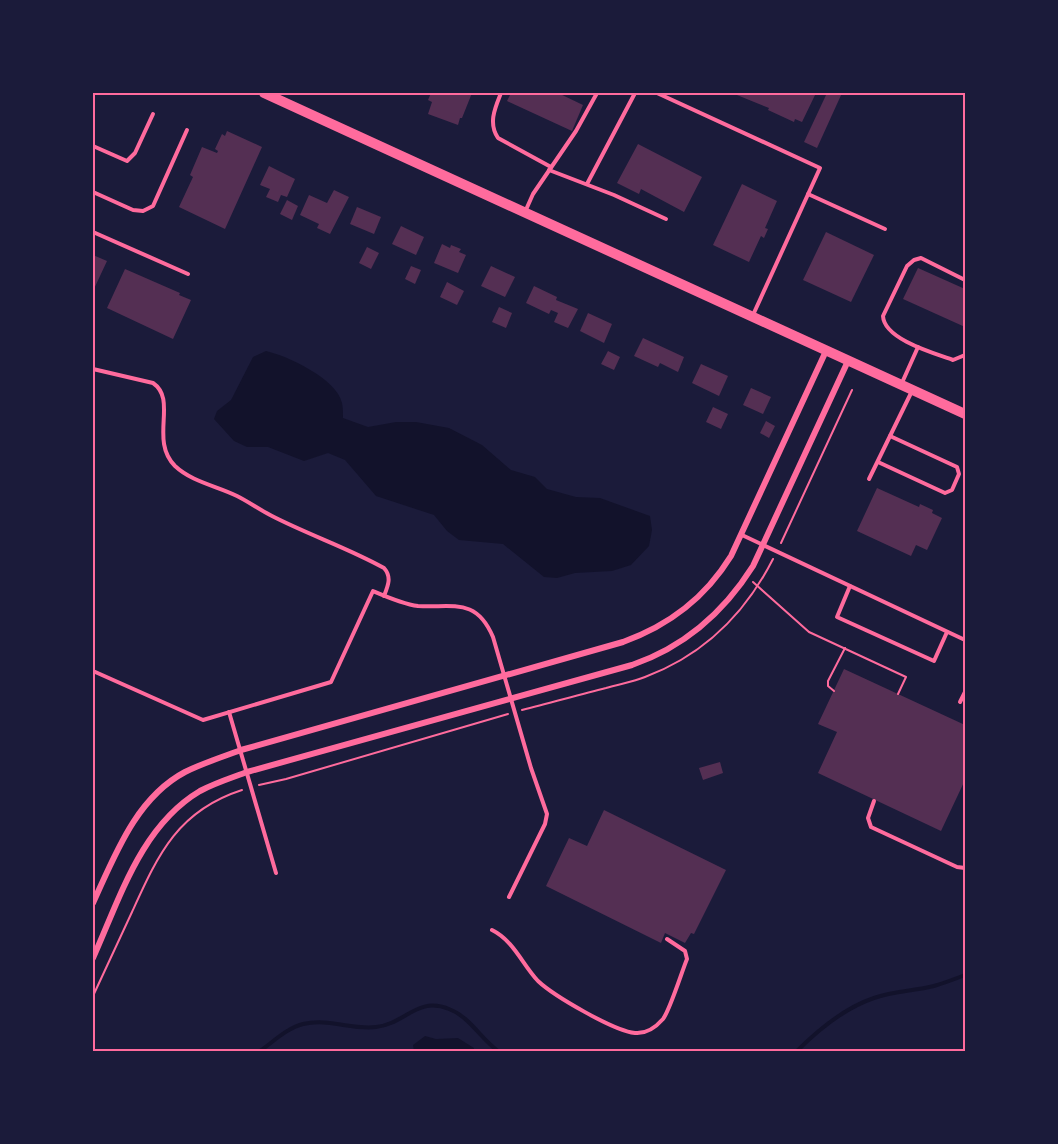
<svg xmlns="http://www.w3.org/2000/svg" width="1058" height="1144" viewBox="0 0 1058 1144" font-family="'PT Sans Narrow',sans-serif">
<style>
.water{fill:#12122b}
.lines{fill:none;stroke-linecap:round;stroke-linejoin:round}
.stream{stroke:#12122b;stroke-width:4}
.building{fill:#542f53}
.path{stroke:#ff6b9d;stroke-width:2}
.service{stroke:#ff6b9d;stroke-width:4}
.minor{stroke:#ff6b9d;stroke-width:6}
.secondary{stroke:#ff6b9d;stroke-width:10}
.neatline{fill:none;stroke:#ff6b9d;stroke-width:2}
</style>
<rect width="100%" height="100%" fill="#1b1b3a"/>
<g class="water">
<path d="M266,351C288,356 337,379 342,403C343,408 343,413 343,418L368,427L396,422H416L449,428L482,445L511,470L535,477L547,489L576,497L600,498L650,516L652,530L649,546L631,565L612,571L575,573L557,578L544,577L503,544L459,540L447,531L434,515L376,496L345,460L328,453L304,461L268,447H247L234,441L214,419L217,411L231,400L253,357Z"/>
<path d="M425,1036L436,1039L458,1038L474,1048V1051H414L413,1045Z"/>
</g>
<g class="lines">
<g class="stream">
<path d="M260,1051C273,1042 287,1028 303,1024C329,1018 351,1030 376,1027C405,1024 417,996 449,1009C470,1017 480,1038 498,1051"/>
<path d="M797,1051C819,1029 844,1008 874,998C894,991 914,991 934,986C944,983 955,979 965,975"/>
</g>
</g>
<g class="building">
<path d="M431,93H472L462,118H460L458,125L428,114L432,102L428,100Z"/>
<path d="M511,93H558L583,105L572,131L507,101Z"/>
<path d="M732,93H816L802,122L795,119L794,122L768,110L769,108Z"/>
<path d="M827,93H842L817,148L804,142Z"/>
<path d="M227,131L262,147L225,229L179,207L193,177L190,175L202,147L217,153L218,151L215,149L222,134L225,136Z"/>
<path d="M638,144L702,177L684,212L641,189L639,194L617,183Z"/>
<path d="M269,166L295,179L287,197L281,195L278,202L266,197L270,189L260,185Z"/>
<path d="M742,184L777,201L765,228L768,229L764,238L761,236L749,262L713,245Z"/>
<path d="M334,190L349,197L330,234L317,228L319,224L300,215L309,195L327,203Z"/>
<path d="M287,200L298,206L292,220L280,214Z"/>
<path d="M357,207L381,217L374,234L350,224Z"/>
<path d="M401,226L424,237L416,255L392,244Z"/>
<path d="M826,232L874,255L851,302L803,280Z"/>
<path d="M442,244L450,248L451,245L461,249L459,252L466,255L458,273L434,263Z"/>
<path d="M367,247L379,253L371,269L359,263Z"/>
<path d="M93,255L107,261L93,291Z"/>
<path d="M411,266L421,270L415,284L405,279Z"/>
<path d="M491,266L515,277L505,297L481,286Z"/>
<path d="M918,268L965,289V327L903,299Z"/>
<path d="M125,269L180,293L179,295L191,300L173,339L107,308Z"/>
<path d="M447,282L464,291L457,305L440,297Z"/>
<path d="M534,286L557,297L556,300L578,309L568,328L554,322L558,313L551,310L549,314L526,303Z"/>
<path d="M499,307L512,313L506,328L492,322Z"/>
<path d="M588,313L612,324L604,343L580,331Z"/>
<path d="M643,338L684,357L678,372L660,363L658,367L634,356Z"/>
<path d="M608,351L620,357L614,370L601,364Z"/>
<path d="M701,364L728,376L719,396L692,383Z"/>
<path d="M751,388L771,397L763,414L743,405Z"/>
<path d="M713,407L728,414L721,429L706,422Z"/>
<path d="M766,421L775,426L769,438L760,433Z"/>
<path d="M877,488L919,507L920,504L933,510L932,513L942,518L927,550L916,545L911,556L857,531Z"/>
<path d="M844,669L965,725V780L941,831L818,773L837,732L818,724Z"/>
<path d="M720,762L723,773L703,780L699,768Z"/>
<path d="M604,810L726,870L694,934L691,933L685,943L665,933L661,943L546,886L569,838L587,846Z"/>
</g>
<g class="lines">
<g class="path">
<path d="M781,543L852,390"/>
<path d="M753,582L809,632L906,677L898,694"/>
<path d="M834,691L828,686V681L845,648"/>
<path d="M522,710C550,703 578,695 606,688C619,684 633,682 645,677C704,655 745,614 773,559"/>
<path d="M259,785L286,779L508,714"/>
<path d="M93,996C106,968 119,940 132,912C158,855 177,811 242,790"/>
</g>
<g class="service">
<path d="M501,93C495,108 488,123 498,138L551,167"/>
<path d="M657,93L820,168L753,315"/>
<path d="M93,146L127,161L135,153L153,114"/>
<path d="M549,170L614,195L666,219"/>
<path d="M587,184L635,93"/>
<path d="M93,192L133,210L143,211L153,206L187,130"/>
<path d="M808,194L885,229"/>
<path d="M525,212L533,194L576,131L597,93"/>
<path d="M93,232L188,274"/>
<path d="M965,280L921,258L914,260L907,266L883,316C884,339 933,353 953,360L965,355"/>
<path d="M93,369L153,383C178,400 149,440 175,466C192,482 217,486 237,496C249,502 260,510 272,516C309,535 348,548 384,568C392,577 388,586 384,596"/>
<path d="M901,385L918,347"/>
<path d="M878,462L945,493L952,490L959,474L957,467L890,436"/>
<path d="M869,479L912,391"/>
<path d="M742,535L965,640"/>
<path d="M850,586L837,617L934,661L947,632"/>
<path d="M93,671L203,720L331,682L373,591C387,597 403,604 418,606C453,608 476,597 493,637L531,768L547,814L545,824L509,897"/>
<path d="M960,702L965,692"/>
<path d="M229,712L276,873"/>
<path d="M874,801L868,818L871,827L957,867L965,868"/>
<path d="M492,930C514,941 522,964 538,981C554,996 614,1031 635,1033C646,1034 656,1027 663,1019C670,1010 682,971 687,959L685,951L667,939"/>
</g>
<g class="minor">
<path d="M93,903C115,855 136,798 185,772C203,763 222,757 241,750L623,642C670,625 705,598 731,556L826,351"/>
<path d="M93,958C120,898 141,826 200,791C215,783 231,778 247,772L632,665C684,647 724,612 753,566L848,361"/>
</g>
<path class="secondary" d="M264,93L965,414"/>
</g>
<rect width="1058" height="1144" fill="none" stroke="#1b1b3a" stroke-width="189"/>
<rect x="94" y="94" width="870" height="956" class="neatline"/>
</svg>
